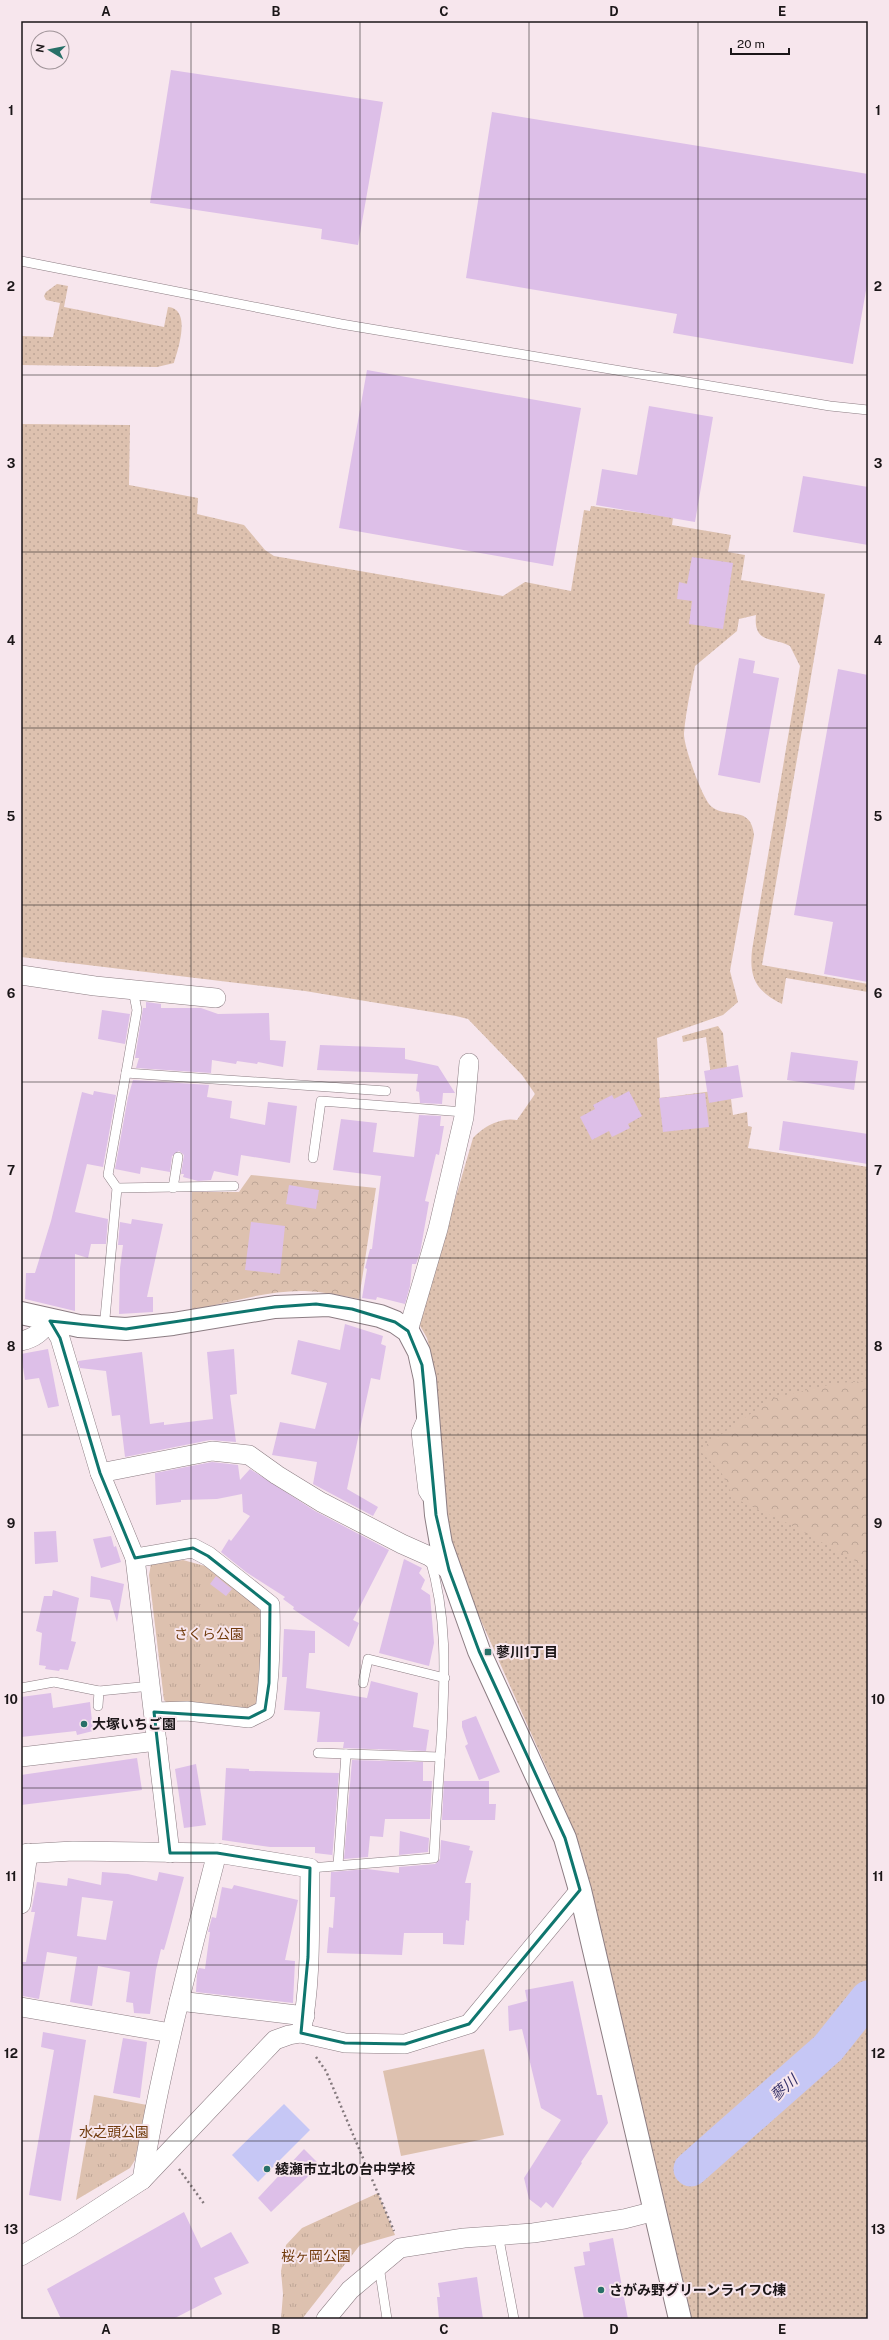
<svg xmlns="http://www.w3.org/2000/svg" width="889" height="2340" viewBox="0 0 889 2340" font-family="'Public Sans','Noto Sans JP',sans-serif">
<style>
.grass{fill:url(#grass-dots)}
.forest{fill:url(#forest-crowns)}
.park{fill:url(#park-tufts)}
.pitch{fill:#ddc1af}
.water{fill:#c6c7f5}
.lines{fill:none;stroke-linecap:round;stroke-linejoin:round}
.river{stroke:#c6c7f5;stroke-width:35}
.building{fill:#ddbfe8;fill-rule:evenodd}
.lane-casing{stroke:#8c7d83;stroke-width:10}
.street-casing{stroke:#8c7d83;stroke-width:20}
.secondary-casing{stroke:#8c7d83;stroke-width:24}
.path{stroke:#83787c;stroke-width:2.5;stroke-dasharray:2 3;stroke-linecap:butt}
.lane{stroke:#fff;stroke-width:9}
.street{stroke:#fff;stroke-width:19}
.secondary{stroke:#fff;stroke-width:22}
.marked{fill:none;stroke:#0f766e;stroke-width:3;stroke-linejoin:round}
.grid{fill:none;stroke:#1b1618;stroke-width:1;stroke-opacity:0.55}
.poi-dot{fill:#287068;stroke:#f7e6ed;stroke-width:1.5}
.labels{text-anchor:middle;stroke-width:4;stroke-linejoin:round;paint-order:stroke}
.park-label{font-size:14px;fill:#713b0c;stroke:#f7e6ed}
.poi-label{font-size:14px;font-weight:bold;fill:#1b1618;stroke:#f7e6ed;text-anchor:start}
.water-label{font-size:15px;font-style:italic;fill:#36326a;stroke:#f7e6ed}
.neatline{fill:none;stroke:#1b1618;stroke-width:1.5}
.grid-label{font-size:13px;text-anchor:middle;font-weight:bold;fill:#1b1618}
</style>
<defs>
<pattern id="grass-dots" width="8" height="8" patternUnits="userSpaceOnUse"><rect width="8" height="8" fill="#ddc1af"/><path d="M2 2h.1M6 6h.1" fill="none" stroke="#bda596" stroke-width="1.8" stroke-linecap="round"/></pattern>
<pattern id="forest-crowns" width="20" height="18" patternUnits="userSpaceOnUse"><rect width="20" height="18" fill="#ddc1af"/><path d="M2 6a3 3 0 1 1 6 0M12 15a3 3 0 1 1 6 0" fill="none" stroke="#bda596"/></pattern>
<pattern id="park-tufts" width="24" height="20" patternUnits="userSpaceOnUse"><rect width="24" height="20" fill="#ddc1af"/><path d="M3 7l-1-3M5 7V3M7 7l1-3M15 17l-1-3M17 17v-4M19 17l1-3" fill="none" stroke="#bda596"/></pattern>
</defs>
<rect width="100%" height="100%" fill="#f7e6ed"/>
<g class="grass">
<path d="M57,284L68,286L64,307L164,327L168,307C192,309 178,350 174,363L157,367L21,365V336L53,337L60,303L46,300L44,296L46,292Z"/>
<path d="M21,424L130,425L129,485L198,498L197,514L244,525L265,550L274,556L503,596L525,582L571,591L584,510L590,511L591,506L673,517L672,525L731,535L728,552L745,555L741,580L825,594L762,965L868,984V992L786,978L782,1004C756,991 749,978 752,950L800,666L790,646C773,637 753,644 756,615L739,619L737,631L695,666C691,688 686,711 684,733C683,745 703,801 712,807C728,819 751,805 754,835L730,971L738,1002L723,1015L657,1038L660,1098L713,1091L706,1037L683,1042L682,1036L718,1026L723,1033L724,1043L733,1115L747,1112L748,1126L752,1127L748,1148L868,1167V2319H692L597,1914L581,1850L567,1814L463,1580L446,1518L432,1359L427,1338L419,1324L473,1138C483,1127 500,1117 517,1120L535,1094L522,1075L468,1019L456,1016L305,991L21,957Z"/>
</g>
<g class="forest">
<path d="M251,1175L376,1188L359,1299C341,1295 323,1292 305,1291C268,1290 228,1303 192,1310V1192H239Z"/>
<path d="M868,1381V1568L787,1523L734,1498L721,1472L699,1450L773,1398L837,1383Z"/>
</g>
<g class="park">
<path d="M183,1560L205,1566L251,1598L263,1615L259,1701L248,1710L169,1705L164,1700L149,1575L151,1564Z"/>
<path d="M94,2095L147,2105L135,2160L130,2168L76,2200Z"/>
<path d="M378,2193L395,2235L360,2245L302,2319H281L283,2294L281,2271L286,2245L302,2228Z"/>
</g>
<path class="pitch" d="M484,2049L504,2135L401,2156L383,2071Z"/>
<path class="water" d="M284,2104L310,2130L258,2182L232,2155Z"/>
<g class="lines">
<path class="river" d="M691,2169L828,2048L868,1998"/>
</g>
<g class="building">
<path d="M171,70L383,102L358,245L321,239L322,229L150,203Z"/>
<path d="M492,112L868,174V279L853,364L673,333L677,314L466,278Z"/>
<path d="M367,370L581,408L553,566L339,528Z"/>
<path d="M649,406L713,417L695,522L596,505L602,469L637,475Z"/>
<path d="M803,476L868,487V545L793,532Z"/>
<path d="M692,557L733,563L723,629L689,624L692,601L677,599L679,582L687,584Z"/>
<path d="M739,658L755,661L753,673L779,678L760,783L718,775Z"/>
<path d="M838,669L868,675V982L824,974L833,922L794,915Z"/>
<path d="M146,1002L161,1004V1008H201L218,1014L269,1013L270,1040L286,1041L283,1067L258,1062L257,1064L237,1061L236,1064L212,1060L211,1073L136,1068L139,1058H135L143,1008H146Z"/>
<path d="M102,1010L130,1014L125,1044L98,1039Z"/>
<path d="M320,1045L405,1048V1059L438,1066L455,1093H443L442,1104L420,1103L419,1092L416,1091L418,1074L317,1070Z"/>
<path d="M791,1052L858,1061L854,1090L787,1080Z"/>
<path d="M738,1065L743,1097L709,1103L704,1071Z"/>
<path d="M133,1080L209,1085L207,1097L232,1101L230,1118L265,1125L268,1102L297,1106L290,1163L241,1155L238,1176L214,1171L211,1180L198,1181L183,1177L184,1174H181L184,1155L179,1151L172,1156L170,1172L141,1167L140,1174L115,1169L128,1097Z"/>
<path d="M94,1091L116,1095L103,1167L87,1164L75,1212L108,1219L106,1244H91L88,1258L75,1254V1311L25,1299L26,1273H35L51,1221L82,1092L93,1095Z"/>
<path d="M629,1091L642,1116L628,1124L630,1128L612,1137L609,1131L592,1140L580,1117L595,1109L593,1105L612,1095L614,1099Z"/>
<path d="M705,1093L709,1127L663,1132L659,1098Z"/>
<path d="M419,1115L441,1116L440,1126H444L439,1155L436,1154L425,1201L429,1202L420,1253L416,1264H412L410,1286L405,1304L377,1297L376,1300L362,1298L367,1269L365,1268L370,1249H372L381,1176L333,1170L341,1119L377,1123L373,1152L414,1157Z"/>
<path d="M783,1121L868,1134V1164L779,1150Z"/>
<path d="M289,1185L319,1190L316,1209L286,1204Z"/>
<path d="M132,1219L163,1224L147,1297H153V1312L119,1314L120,1268L123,1245H118L120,1222L131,1224Z"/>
<path d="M251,1222L285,1226L280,1274L245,1270Z"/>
<path d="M345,1324L383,1336L381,1344L386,1346L380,1380L371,1378L347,1489L378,1507L373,1516L313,1484L317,1462L272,1455L280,1422L315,1429L327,1383L291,1374L298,1340L340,1350Z"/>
<path d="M48,1349L59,1406L48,1408L39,1378L25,1380L21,1354Z"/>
<path d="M234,1349L237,1394L230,1395L236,1442L210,1440L125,1457L120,1415L112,1416L106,1371L80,1368L78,1361L142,1352L150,1424L164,1422V1425L213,1419L207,1352Z"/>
<path d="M212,1462L238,1465L240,1480L250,1469L315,1511L389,1550L353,1620L359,1623L349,1647L293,1609L294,1607L283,1599L285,1597L246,1572L221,1552L229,1539L231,1541L250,1516L243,1512L242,1494L217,1499L181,1500V1502L156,1505L155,1473Z"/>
<path d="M56,1531L58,1562L35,1564L34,1532Z"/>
<path d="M111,1536L114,1547L116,1546L121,1562L101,1568L93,1539Z"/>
<path d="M404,1559L422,1568L419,1573L425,1580L421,1589L430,1595L434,1643L429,1666L379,1653Z"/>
<path d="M91,1576L124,1584L117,1622L110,1600L90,1597Z"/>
<path d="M216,1576L232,1589L226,1596L210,1584Z"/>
<path d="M53,1590L79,1598L71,1641L76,1642L68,1670L60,1669L59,1671L45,1669L46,1666L39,1665L42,1633L36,1631L44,1596H52Z"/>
<path d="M284,1629L315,1631V1653H309L306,1688L367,1698L371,1681L418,1693L413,1727L429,1730L426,1751L343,1748L344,1742H317L320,1712L284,1710L287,1677H282Z"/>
<path d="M51,1693L53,1708L90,1702L93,1731L77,1735L76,1731L21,1737V1697Z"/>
<path d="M476,1716L500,1772L479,1780L465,1746L468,1744L462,1727V1721Z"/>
<path d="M137,1758L142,1790L21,1805V1775Z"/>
<path d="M352,1760L423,1762V1781H432L430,1819H385L383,1837L370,1836L368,1857L344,1859Z"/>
<path d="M196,1764L206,1825L184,1828L175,1769Z"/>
<path d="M226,1768L249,1769V1771L339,1773L332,1860V1855L315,1853V1847H270L222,1840Z"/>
<path d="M444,1781H489V1804H496L495,1820H442Z"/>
<path d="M400,1831L429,1838L428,1852L399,1855Z"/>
<path d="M441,1840L470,1846L469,1850L473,1851L465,1883H471L469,1921L466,1920L464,1945L443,1944V1933H404L402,1955L327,1953L329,1927L333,1928L335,1897H330L331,1872L367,1869L399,1873V1867L435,1864L440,1859Z"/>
<path d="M102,1872L128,1874L157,1881L159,1872L184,1877L168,1936L164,1950L161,1949L156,1970L150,2014L134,2013L133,2003L126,2002L130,1972L98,1966L92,2006L70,2002L77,1957L47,1952L39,1999L23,1996L21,1962H26L35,1912H31L37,1882L67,1886L68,1878L101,1885ZM82,1897L113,1901L106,1940L77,1936Z"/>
<path d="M234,1885L298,1900L285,1960L295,1961L293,2003L196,1992L197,1973L199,1968L205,1969L210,1932H208L212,1917L216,1918L222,1887L232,1889Z"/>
<path d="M573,1981L597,2095H602L608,2123L581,2162L582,2163L553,2208L546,2202L541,2208L529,2199L524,2178L561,2120L541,2108L522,2029L509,2031L508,2006L527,2001L525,1990Z"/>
<path d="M43,2032L86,2040L61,2201L29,2195L54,2050L41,2047Z"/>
<path d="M123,2038L147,2042L140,2098L113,2093Z"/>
<path d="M304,2149L320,2165L271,2212L258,2198Z"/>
<path d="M184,2212L201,2248L231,2232L249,2263L214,2278L222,2294L173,2319H61L47,2289Z"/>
<path d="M613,2238L628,2319H584L574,2267L585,2265L583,2252L590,2251L589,2243Z"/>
<path d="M477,2277L483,2319H439L437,2297H440L438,2283Z"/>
</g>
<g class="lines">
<g class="lane-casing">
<g id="lane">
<path d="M21,261L341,324L830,406L868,410"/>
<path d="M133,990L137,1010L126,1073L386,1091"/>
<path d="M313,1158L321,1101L464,1112"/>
<path d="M117,1188L234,1186"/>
<path d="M173,1188L178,1157"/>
<path d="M104,1329L117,1188L108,1175L126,1073"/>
<path d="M422,1418L416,1432L423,1492L426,1497"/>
<path d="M363,1683L368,1659L445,1678"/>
<path d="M21,1688L54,1682L99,1691"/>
<path d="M98,1706L99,1691L151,1686"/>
<path d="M318,1753L440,1757"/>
<path d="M338,1865L346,1754"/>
<path d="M310,1868L434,1858C436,1815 439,1773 442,1730C445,1672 447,1615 430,1559"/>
<path d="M498,2234L514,2319"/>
<path d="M379,2266L387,2319"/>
</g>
</g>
<g class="street-casing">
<g id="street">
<path d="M21,975L95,986L216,998"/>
<path d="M408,1331L438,1229L464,1117L469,1063"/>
<path d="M21,1341C35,1338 41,1332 50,1321L60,1338L100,1473L135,1558L170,1853"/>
<path d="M100,1473L212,1451L249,1455L277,1475L321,1502L402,1544L429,1556L449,1570"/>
<path d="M135,1558L193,1548L208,1556L270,1605C271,1641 270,1675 265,1710L249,1718L187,1711L154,1712"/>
<path d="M21,1757L157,1741"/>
<path d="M21,1854L73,1851L217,1853L310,1868C309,1923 312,1980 301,2033"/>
<path d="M21,1904L28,1853"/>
<path d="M179,2001L305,2016"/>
<path d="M21,2007L171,2033"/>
<path d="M142,2180C160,2069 189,1961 217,1853"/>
<path d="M21,2256L70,2227L142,2180L275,2040L289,2035L301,2033L345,2043L405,2044L469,2024L580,1890"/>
<path d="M326,2319L350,2290L400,2248L464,2238L533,2233L624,2219L655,2211"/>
</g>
</g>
<g class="secondary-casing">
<path id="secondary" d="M21,1313L79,1326L126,1329L173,1324L275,1307L329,1305L380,1316L395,1322L408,1331L419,1352L425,1379L436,1515L441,1544L479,1651L565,1838L580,1890L680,2319"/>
</g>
<g class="path">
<path d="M316,2057L326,2071L394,2231"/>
<path d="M179,2169L205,2205"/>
</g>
<use href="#lane" class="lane"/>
<use href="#street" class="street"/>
<use href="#secondary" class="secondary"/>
</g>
<path class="marked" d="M316,1304L352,1309L395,1322L408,1331L422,1365L436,1515L449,1570L479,1651L565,1838L580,1890L469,2024L405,2044L345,2043L301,2033L308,1957L310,1868L217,1853H170L154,1712L249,1718L265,1710L269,1683L270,1605L208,1556L193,1548L135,1558L100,1473L60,1338L50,1321L126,1329L275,1307Z"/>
<path class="grid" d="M191,21V2319M360,21V2319M529,21V2319M698,21V2319M21,199H868M21,375H868M21,552H868M21,728H868M21,905H868M21,1082H868M21,1258H868M21,1435H868M21,1612H868M21,1788H868M21,1965H868M21,2141H868"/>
<g class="poi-dot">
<rect x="484" y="1648" width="8" height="8" rx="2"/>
<circle cx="84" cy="1724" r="4"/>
<circle cx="267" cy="2169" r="4"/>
<circle cx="601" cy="2290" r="4"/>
</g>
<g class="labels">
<g class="park-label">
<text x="209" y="1639">さくら公園</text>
<text x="114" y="2137">水之頭公園</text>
<text x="316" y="2261">桜ヶ岡公園</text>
</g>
<g class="poi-label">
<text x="496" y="1657">蓼川1丁目</text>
<text x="92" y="1729">大塚いちご園</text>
<text x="275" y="2174">綾瀬市立北の台中学校</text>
<text x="609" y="2295">さがみ野グリーンライフC棟</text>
</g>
<g class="water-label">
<text transform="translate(784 2088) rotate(-41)" y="5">蓼川</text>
</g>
</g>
<rect width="889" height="2340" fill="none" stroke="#f7e6ed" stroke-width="44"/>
<g transform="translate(50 50) rotate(280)"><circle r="19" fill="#f7e6ed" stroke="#9f9398"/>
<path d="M0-3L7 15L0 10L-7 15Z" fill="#287068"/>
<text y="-6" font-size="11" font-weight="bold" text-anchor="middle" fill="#1b1618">N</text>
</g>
<path d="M731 48v6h58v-6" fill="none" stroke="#1b1618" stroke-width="2"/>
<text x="737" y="48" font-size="12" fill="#1b1618" stroke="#f7e6ed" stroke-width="3" paint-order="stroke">20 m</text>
<rect x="22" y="22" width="845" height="2296" class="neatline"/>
<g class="grid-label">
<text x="106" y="16">A</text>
<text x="276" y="16">B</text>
<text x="444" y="16">C</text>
<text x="614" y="16">D</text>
<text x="782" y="16">E</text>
<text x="11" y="115">1</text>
<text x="878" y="115">1</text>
<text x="11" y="291">2</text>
<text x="878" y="291">2</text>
<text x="11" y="468">3</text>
<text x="878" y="468">3</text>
<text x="11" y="645">4</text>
<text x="878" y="645">4</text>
<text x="11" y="821">5</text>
<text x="878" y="821">5</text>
<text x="11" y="998">6</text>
<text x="878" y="998">6</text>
<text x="11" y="1175">7</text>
<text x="878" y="1175">7</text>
<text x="11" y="1351">8</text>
<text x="878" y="1351">8</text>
<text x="11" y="1528">9</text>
<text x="878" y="1528">9</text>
<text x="11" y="1704">10</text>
<text x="878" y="1704">10</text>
<text x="11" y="1881">11</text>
<text x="878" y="1881">11</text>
<text x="11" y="2058">12</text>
<text x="878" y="2058">12</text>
<text x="11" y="2234">13</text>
<text x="878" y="2234">13</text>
<text x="106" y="2334">A</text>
<text x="276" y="2334">B</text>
<text x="444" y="2334">C</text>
<text x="614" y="2334">D</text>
<text x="782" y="2334">E</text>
</g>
</svg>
